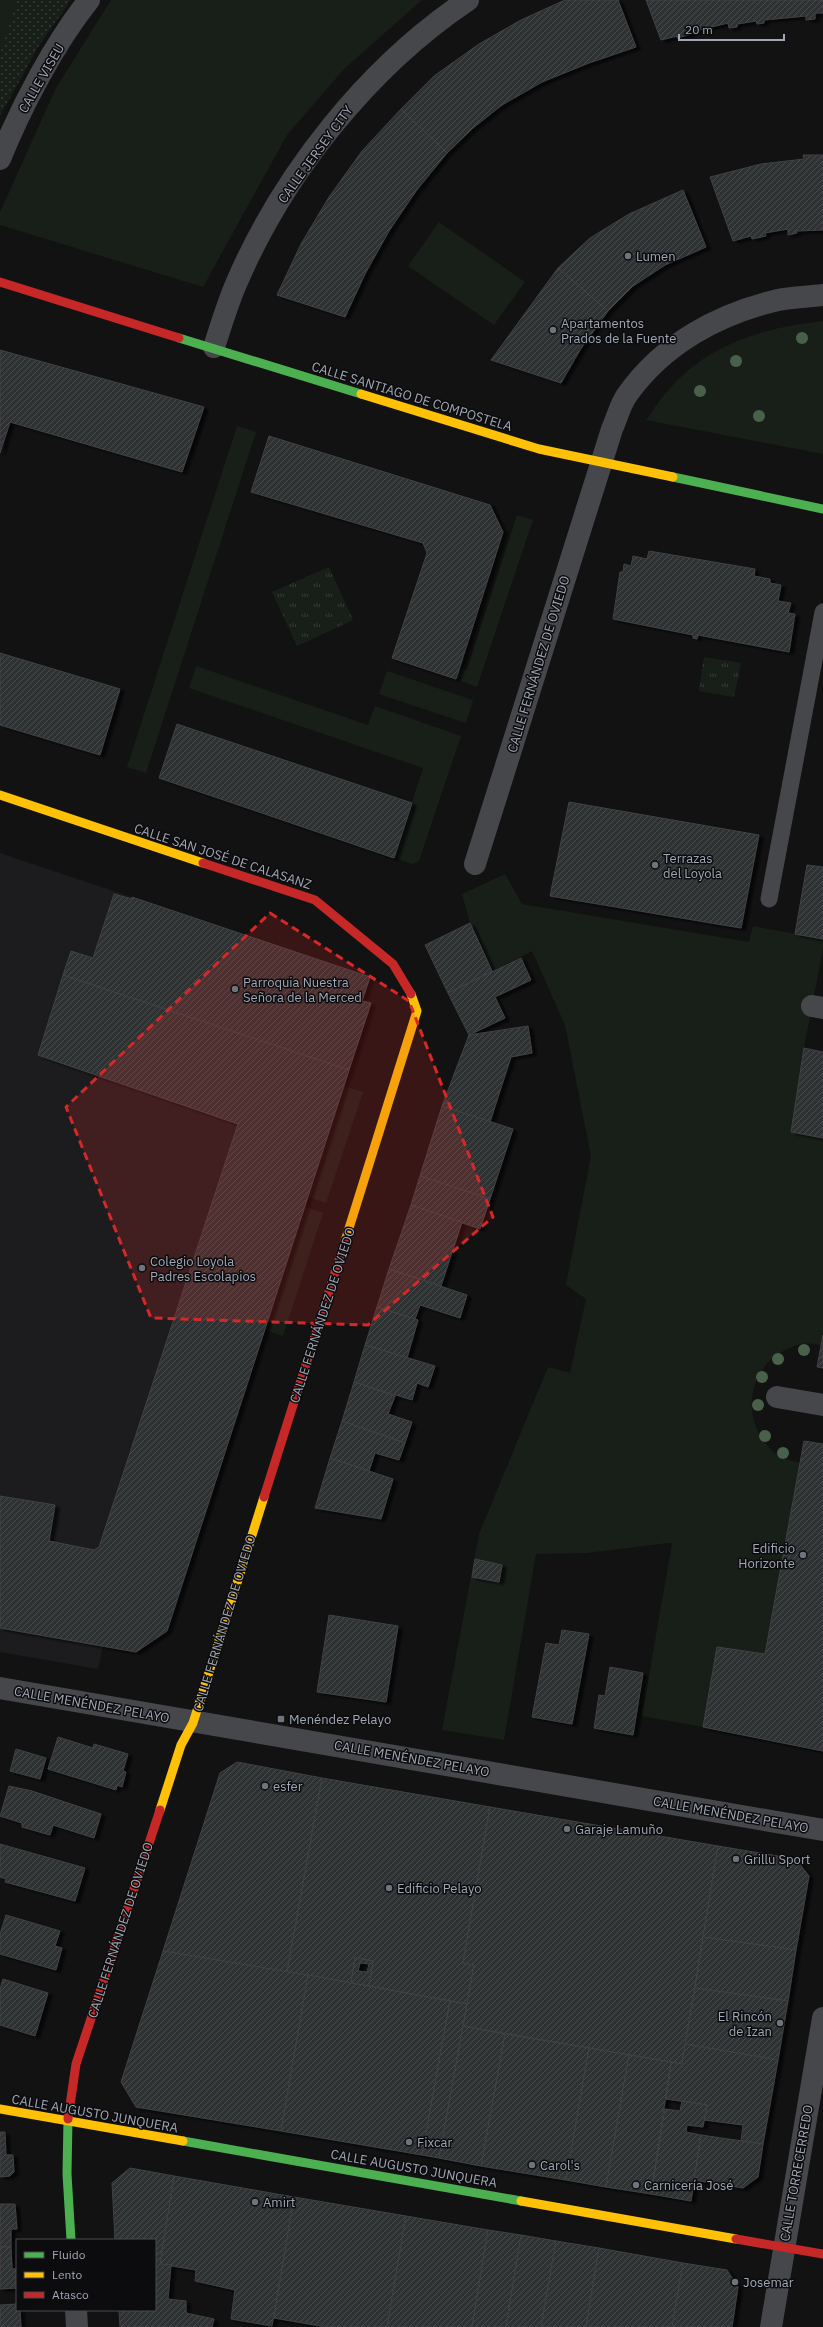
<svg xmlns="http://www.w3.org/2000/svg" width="823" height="2327" viewBox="0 0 823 2327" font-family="'IBM Plex Sans',sans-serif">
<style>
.built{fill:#1c1c1e}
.grass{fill:#181f19}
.park{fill:url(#park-tufts)}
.garden{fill:url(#garden-dots)}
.building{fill:url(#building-hatch);stroke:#404246;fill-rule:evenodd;filter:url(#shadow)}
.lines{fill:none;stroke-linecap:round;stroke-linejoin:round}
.lane{stroke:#46474b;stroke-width:17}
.street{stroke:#46474b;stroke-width:22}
.fast{stroke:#4caf50;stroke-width:9}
.slow{stroke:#ffc107;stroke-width:9}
.jam{stroke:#c62828;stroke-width:9}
.tree{fill:#49614b}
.marked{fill:#d62828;fill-opacity:0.2;stroke:#d62828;stroke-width:3;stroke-dasharray:8 5;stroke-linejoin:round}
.poi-dot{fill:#6f737c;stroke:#0c0c0e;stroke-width:1.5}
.labels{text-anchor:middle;stroke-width:3;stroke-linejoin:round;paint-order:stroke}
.street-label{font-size:13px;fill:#a1a7b5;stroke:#0c0c0e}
.poi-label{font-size:13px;fill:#a1a7b5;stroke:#0c0c0e;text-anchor:start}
</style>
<defs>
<pattern id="park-tufts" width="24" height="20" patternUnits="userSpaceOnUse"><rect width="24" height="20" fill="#181f19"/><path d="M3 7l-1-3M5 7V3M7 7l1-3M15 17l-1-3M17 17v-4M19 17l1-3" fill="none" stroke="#363d38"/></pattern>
<pattern id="garden-dots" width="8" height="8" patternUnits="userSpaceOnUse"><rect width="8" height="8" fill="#181f19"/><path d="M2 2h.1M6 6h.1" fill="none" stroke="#363d38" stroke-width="1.8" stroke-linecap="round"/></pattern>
<pattern id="building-hatch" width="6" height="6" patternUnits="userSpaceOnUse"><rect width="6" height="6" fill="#2f3032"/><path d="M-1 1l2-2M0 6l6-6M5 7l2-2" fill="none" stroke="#4a4b4d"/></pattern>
<filter id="shadow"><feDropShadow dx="4.5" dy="2.5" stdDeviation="1" flood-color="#0009"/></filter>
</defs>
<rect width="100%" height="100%" fill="#121212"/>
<path class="built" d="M0,853L370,977L362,1001L371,1003L265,1330L103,1646L98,1669L0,1652Z"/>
<g class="grass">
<path d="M0,0H17L1,52H0Z"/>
<path d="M111,0H422L344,69L287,135L203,287L0,225V212L56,88Z"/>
<path d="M439,222L525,282L494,325L408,266Z"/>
<path d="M823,321V454L646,420C654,409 662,396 672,386C711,343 767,327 823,321Z"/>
<path d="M237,426L256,432L146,773L127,767Z"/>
<path d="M517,515L533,520L477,687L456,679L459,668L467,670Z"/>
<path d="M196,666L368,725L375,706L461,736L419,861L413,864L394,858L423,768L189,688Z"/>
<path d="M387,671L473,700L466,723L379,694Z"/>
<path d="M505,874L522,904L749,942L753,926L823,939V949L804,1048L791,1132L823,1138V1335L821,1345C815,1344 809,1343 803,1344C793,1345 783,1351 775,1356C742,1382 745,1433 779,1456C785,1460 794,1461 800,1463L765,1654L717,1647L703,1727L642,1716L672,1543H668L587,1553L536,1554L504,1740L442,1730L479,1534L548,1367L570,1373L586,1299L566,1285L591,1156L565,1025L532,951L492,971L470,923L462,894Z"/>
<path d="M344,1086L363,1092L326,1203L308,1197Z"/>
<path d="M305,1207L323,1213L283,1336L265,1330Z"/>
</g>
<g class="park">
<path d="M329,567L353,620L297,646L272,592Z"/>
<path d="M704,657L741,663L734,697L699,691Z"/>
</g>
<path class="garden" d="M17,0H71L38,47L0,116V55Z"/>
<g class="building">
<path d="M565,0H618L636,47L589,63L542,82L502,105L473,128L447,153L401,109L434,76L479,44L521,20Z"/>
<path d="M646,0H823V13H815V19L806,20V16L764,20V23L757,24L756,21L737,24V27L729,28L728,23L691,32V34L677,38V36L661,40Z"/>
<path d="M401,109L447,153L416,191L389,231L365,274L345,317L277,295L301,244L329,197L362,151Z"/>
<path d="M803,155H823V230L796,231L797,233L788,235V229L765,233L766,236L752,239L751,236L733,241L710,177L761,164L804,159Z"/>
<path d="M683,190L706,247L665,265L633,286L608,311L558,268L590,238L629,214Z"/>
<path d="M558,268L608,311L580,350L561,383L491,360Z"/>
<path d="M0,350L204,407L182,472L10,422L0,453Z"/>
<path d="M269,436L490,505L503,532L456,679L392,658L427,553L423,543L251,492Z"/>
<path d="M649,551L755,569L754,576L770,579V583L781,585L778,601L791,603L788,613L795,614L789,652L698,635L697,639L693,638V635L613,619L620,572H623L624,564L631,566L633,556L647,559Z"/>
<path d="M0,653L120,689L100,755L0,725Z"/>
<path d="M177,724L412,803L394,858L159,778Z"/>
<path d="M569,802L759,835L741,928L550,896Z"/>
<path d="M807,865L823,867V939L795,934Z"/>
<path d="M114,894L132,899V897L370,977L362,1001L371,1003L349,1070L63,975L71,951L93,958Z"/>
<path d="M470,923L492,971L448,993L425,945Z"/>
<path d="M521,958L531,980L495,997L505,1018L469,1035L448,993Z"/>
<path d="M63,975L349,1070L167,1631L136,1652L0,1628V1496L55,1505L49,1541L94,1550L99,1547L238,1124L38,1055Z"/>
<path d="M528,1026L532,1053L511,1057L490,1122L442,1106L469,1035Z"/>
<path d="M804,1048L823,1052V1138L791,1132Z"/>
<path d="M442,1106L513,1129L490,1199L420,1176Z"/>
<path d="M420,1176L490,1199L480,1229L411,1205Z"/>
<path d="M411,1205L462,1222L441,1286L389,1269Z"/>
<path d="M389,1269L467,1295L460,1318L420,1305L415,1319L377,1307Z"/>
<path d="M377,1307L418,1320L407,1358L365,1345Z"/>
<path d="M823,1335V1368L817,1367Z"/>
<path d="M365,1345L435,1366L428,1387L417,1383L412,1400L354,1382Z"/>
<path d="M354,1382L395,1396L388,1414L412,1422L405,1443L342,1421Z"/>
<path d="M342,1421L405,1443L399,1460L375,1453L369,1471L330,1458Z"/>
<path d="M804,1441L823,1444V1751L703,1727L717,1647L765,1654Z"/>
<path d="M330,1458L393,1479L381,1519L315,1508Z"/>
<path d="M475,1559L502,1565L499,1582L472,1577Z"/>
<path d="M329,1615L398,1626L386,1702L317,1692Z"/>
<path d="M562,1630L589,1634L572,1724L532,1717L546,1643L559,1645Z"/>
<path d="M610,1667L643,1673L633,1735L594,1728L599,1695L605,1696Z"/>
<path d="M58,1737L93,1748L94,1744L128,1754L123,1771L126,1772L122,1787L117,1785L116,1790L48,1769Z"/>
<path d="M16,1749L46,1758L40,1779L10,1771Z"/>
<path d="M237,1762L322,1778L287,1972L163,1951L220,1773Z"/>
<path d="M322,1778L490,1807L463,1963L474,1965L467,2004L369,1986L373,1961L355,1958L351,1983L287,1972Z"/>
<path d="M9,1786L32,1791L101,1814L94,1838L53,1825L50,1835L22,1827V1823L0,1816Z"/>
<path d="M490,1807L718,1846L682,2064L463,2026L474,1965L463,1963Z"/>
<path d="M0,1844L85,1868L75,1901L5,1882L6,1879L0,1877Z"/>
<path d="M718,1846L796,1859L809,1876L796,1950L703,1937Z"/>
<path d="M6,1915L60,1931L55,1946L62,1948L56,1970L0,1954V1934Z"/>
<path d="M703,1937L796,1950L788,2001L695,1988Z"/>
<path d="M163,1951L308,1975L281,2131L136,2107L121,2082Z"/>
<path d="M355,1958L373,1961L369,1986L351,1983ZM360,1963L369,1964L367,1972L358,1971Z"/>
<path d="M308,1975L450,2001L422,2155L281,2131Z"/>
<path d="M3,1979L48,1993L35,2036L0,2025V1989Z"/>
<path d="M695,1988L788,2001L778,2060L685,2044Z"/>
<path d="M450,2001L467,2004L439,2158L422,2155Z"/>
<path d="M463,2026L505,2034L481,2166L439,2158Z"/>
<path d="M505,2034L589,2048L566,2180L481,2166Z"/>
<path d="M685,2044L778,2060L763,2144L741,2141L743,2125L704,2120L707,2105L666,2099L671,2062L682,2064Z"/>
<path d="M589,2048L629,2055L606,2187L566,2180Z"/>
<path d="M629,2055L671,2062L651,2194L606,2187Z"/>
<path d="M682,2101L707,2105L703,2127L687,2125L686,2132L701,2135L691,2201L651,2194L665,2109L680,2111Z"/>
<path d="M0,2132H5L6,2155H13L14,2172L10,2176L0,2177Z"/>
<path d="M701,2135L763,2144L758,2177L743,2188L694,2180Z"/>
<path d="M130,2168L174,2176L162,2253H155V2240H115L112,2183Z"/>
<path d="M174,2176L294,2197L272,2326L231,2319L235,2290L195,2281L196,2270L160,2264Z"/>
<path d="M294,2197L406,2216L387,2327H326L274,2318Z"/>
<path d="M0,2204H15L17,2229H11V2247H0Z"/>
<path d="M406,2216L488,2230L472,2327H387Z"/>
<path d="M488,2230L521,2235L506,2327H472Z"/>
<path d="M521,2235L556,2241L541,2327H506Z"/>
<path d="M556,2241L599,2248L586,2327H541Z"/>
<path d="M0,2247H11L12,2269H17V2288L0,2289Z"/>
<path d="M599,2248L683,2263L672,2327H586Z"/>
<path d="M155,2253H162L160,2264L171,2265L168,2299L186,2301V2313L214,2319L212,2327H120L119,2310H155Z"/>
<path d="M683,2263L727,2270L738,2287L732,2327H672Z"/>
<path d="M17,2304V2310H20L21,2327H0V2305Z"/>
</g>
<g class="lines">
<path class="lane" d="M769,899L823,612"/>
<g class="street">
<path d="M0,159C21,107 54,44 89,0"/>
<path d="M214,347C221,326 227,305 236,284C283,174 368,67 468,0"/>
<path d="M475,864L612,429C617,418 620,405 627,395C663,344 718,314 778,300C792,297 808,297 823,295"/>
<path d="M812,1006L823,1008"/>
<path d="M777,1397L823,1405"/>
<path d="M0,1688L823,1830"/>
<path d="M76,2310L77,2327"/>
<path d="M771,2327L823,2018"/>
</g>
<g class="fast">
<path d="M179,338L361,394"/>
<path d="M673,477L823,509"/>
<path d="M68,2119L67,2174L71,2240"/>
<path d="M183,2141L521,2201"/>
</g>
<g class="slow">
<path d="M361,394L539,449L673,477"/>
<path d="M0,795L203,863"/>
<path d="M345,1241L417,1011L411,994"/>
<path d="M160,1810L181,1745L193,1723L264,1497"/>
<path d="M0,2109L183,2141"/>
<path d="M521,2201L736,2239"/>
</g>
<g class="jam">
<path d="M0,282L179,338"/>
<path d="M203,863L315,900L393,964L411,994"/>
<path d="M264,1497L345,1241"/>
<path d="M68,2119L76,2064L160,1810"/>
<path d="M736,2239L823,2254"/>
</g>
</g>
<g class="tree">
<circle cx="802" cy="338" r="6"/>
<circle cx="736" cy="361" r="6"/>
<circle cx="700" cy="391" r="6"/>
<circle cx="759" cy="416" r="6"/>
<circle cx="804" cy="1350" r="6"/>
<circle cx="778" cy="1359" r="6"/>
<circle cx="762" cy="1377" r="6"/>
<circle cx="758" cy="1405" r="6"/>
<circle cx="765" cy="1436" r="6"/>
<circle cx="783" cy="1453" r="6"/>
</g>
<path class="marked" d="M270,913L409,1001L493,1217L368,1325L151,1318L66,1107Z"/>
<g class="poi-dot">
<circle cx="628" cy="256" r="4"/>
<circle cx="553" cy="330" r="4"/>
<circle cx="655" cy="865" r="4"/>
<circle cx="235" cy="989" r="4"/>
<circle cx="142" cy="1268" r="4"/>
<circle cx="803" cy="1555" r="4"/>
<rect x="277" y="1715" width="8" height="8" rx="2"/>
<circle cx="265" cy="1786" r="4"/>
<circle cx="567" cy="1829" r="4"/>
<circle cx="736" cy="1859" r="4"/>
<circle cx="389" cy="1888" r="4"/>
<circle cx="780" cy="2023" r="4"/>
<circle cx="409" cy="2142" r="4"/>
<circle cx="532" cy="2165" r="4"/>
<circle cx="636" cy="2185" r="4"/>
<circle cx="255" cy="2202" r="4"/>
<circle cx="735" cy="2282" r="4"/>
</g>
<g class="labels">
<g class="street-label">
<text transform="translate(41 78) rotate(-60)" y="5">CALLE VISEU</text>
<text transform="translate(315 154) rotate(-54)" y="5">CALLE JERSEY CITY</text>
<text transform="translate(412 396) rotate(17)" y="5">CALLE SANTIAGO DE COMPOSTELA</text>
<text transform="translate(538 664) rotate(-73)" y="5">CALLE FERNÁNDEZ DE OVIEDO</text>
<text transform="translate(223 856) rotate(18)" y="5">CALLE SAN JOSÉ DE CALASANZ</text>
<text transform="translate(322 1315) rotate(-72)" y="5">CALLE FERNÁNDEZ DE OVIEDO</text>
<text transform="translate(224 1623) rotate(-73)" y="5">CALLE FERNÁNDEZ DE OVIEDO</text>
<text transform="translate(92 1704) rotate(10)" y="5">CALLE MENÉNDEZ PELAYO</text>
<text transform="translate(412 1758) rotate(10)" y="5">CALLE MENÉNDEZ PELAYO</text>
<text transform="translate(731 1814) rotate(10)" y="5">CALLE MENÉNDEZ PELAYO</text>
<text transform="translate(120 1930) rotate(-72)" y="5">CALLE FERNÁNDEZ DE OVIEDO</text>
<text transform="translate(95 2113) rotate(10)" y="5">CALLE AUGUSTO JUNQUERA</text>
<text transform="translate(414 2168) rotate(10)" y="5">CALLE AUGUSTO JUNQUERA</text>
<text transform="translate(796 2173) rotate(-80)" y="5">CALLE TORRECERREDO</text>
</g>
<g class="poi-label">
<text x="636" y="261">Lumen</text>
<text x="561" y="328">Apartamentos<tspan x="561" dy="15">Prados de la Fuente</tspan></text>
<text x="663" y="863">Terrazas<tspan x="663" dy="15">del Loyola</tspan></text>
<text x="243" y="987">Parroquia Nuestra<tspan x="243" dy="15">Señora de la Merced</tspan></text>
<text x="150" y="1266">Colegio Loyola<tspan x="150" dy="15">Padres Escolapios</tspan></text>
<text x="795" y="1553" text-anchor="end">Edificio<tspan x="795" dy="15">Horizonte</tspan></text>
<text x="289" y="1724">Menéndez Pelayo</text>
<text x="273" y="1791">esfer</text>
<text x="575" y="1834">Garaje Lamuño</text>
<text x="744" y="1864">Grillu Sport</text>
<text x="397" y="1893">Edificio Pelayo</text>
<text x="772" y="2021" text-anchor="end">El Rincón<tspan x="772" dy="15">de Izan</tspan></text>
<text x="417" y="2147">Fixcar</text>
<text x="540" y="2170">Carol's</text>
<text x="644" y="2190">Carnicería José</text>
<text x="263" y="2207">Amirt</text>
<text x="743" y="2287">Josemar</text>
</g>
</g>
<rect x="16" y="2239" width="140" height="72" fill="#0c0c0e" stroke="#484a51"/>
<rect x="24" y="2252" width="20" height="6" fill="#4caf50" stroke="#484a51"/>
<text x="52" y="2259" font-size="12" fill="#a1a7b5">Fluido</text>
<rect x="24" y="2272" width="20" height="6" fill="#ffc107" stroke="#484a51"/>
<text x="52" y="2279" font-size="12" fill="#a1a7b5">Lento</text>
<rect x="24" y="2292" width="20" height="6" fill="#c62828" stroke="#484a51"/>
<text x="52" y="2299" font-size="12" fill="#a1a7b5">Atasco</text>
<path d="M679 34v6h105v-6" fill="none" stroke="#a1a7b5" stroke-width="2"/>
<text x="685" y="34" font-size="12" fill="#a1a7b5" stroke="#0c0c0e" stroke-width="3" paint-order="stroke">20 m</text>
</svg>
